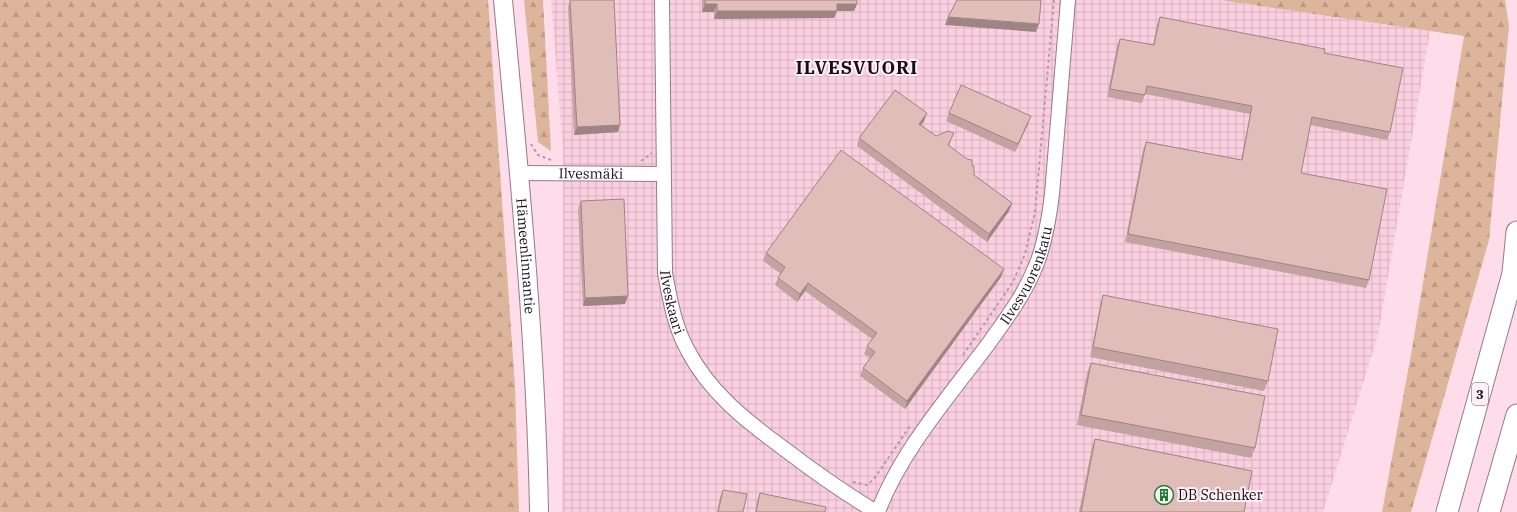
<svg xmlns="http://www.w3.org/2000/svg" width="1517" height="512" viewBox="0 0 1517 512" font-family="'IBM Plex Serif',serif">
<style>
.industrial{fill:url(#industrial-grid)}
.forest{fill:url(#forest-firs)}
.lines{fill:none;stroke-linecap:round;stroke-linejoin:round}
.minor-casing{stroke:#997a86;stroke-width:16}
.major-casing{stroke:#997a86;stroke-width:20}
.highway-casing{stroke:#997a86;stroke-width:23}
.path{stroke:#b59ba5;stroke-width:2;stroke-dasharray:3 3;stroke-linecap:butt}
.minor{stroke:#fff;stroke-width:14}
.major{stroke:#fff;stroke-width:18}
.highway{stroke:#fff;stroke-width:21}
.wall{fill:#c2a3a0}
.shaded-wall{fill:#9e8482}
.building{fill:#e1bdba;stroke:#9e8482}
.labels{text-anchor:middle;stroke-width:4;stroke-linejoin:round;paint-order:stroke}
.shield{fill:#fdeff5;stroke:#5d5156;stroke-width:1}
.shield-label{font-size:13px;font-weight:bold;fill:#180d12}
.street-label{font-size:14px;fill:#180d12;stroke:#fdeff5}
.poi-label{font-size:14px;fill:#180d12;stroke:#fdeff5;text-anchor:start}
.district-label{font-size:18px;font-weight:bold;letter-spacing:1px;fill:#180d12;stroke:#fdeff5}
</style>
<defs>
<pattern id="industrial-grid" width="8" height="8" patternUnits="userSpaceOnUse"><rect width="8" height="8" fill="#fad0e1"/><path d="M0 4h8M4 0v8" fill="none" stroke="#d6b1c0"/></pattern>
<pattern id="forest-firs" width="22" height="20" patternUnits="userSpaceOnUse"><rect width="22" height="20" fill="#ddb59b"/><path d="M5 1l3.5 6h-7zM16 11l3.5 6h-7z" fill="#bd9a84"/></pattern>
</defs>
<rect width="100%" height="100%" fill="#fedce9"/>
<path class="industrial" d="M551,0H1220L1430,31L1378,335L1323,512H562L563,152Z"/>
<g class="forest">
<path d="M0,0H488L515,386L519,512H0Z"/>
<path d="M524,0H543L551,151L538,142Z"/>
<path d="M1220,0H1505L1509,26L1489,240L1411,512H1382L1412,349L1464,36Z"/>
</g>
<g class="lines">
<g class="minor-casing">
<g id="minor">
<path id="s1" d="M662,0L665,273C670,299 674,325 687,349C709,392 745,420 783,448C813,471 843,492 876,512"/>
<path id="s2" d="M519,173L663,174"/>
<path id="s3" d="M878,512C900,452 951,394 989,343C1006,319 1024,295 1035,268C1045,245 1049,219 1052,194L1068,0"/>
</g>
</g>
<g class="major-casing">
<g id="major">
<path id="s4" d="M503,0C519,170 536,341 539,512"/>
</g>
</g>
<g class="highway-casing">
<g id="highway">
<path d="M1513,273L1517,232"/>
<path d="M1447,512L1517,259"/>
<path d="M1489,512L1517,415"/>
</g>
</g>
<g class="path">
<path d="M531,144L538,155L551,160"/>
<path d="M641,161L652,153"/>
<path d="M963,355L1013,282L1025,254L1035,212L1054,0"/>
<path d="M853,482L867,485L874,479L910,426"/>
</g>
<use href="#minor" class="minor"/>
<use href="#major" class="major"/>
<use href="#highway" class="highway"/>
</g>
<g class="wall">
<path d="M570,0L618,132L574,135L568,7Z"/>
<path d="M702,0H857V4L854,11H837L834,18L714,19V12H702Z"/>
<path d="M1160,17L1324,53L1390,132L1387,140L1310,125L1301,173L1369,280L1366,288L1125,242L1143,150L1146,142L1241,160L1250,114L1145,94L1142,103L1107,97L1117,46L1120,39L1153,45L1157,25Z"/>
<path d="M949,113L1028,124L1015,152L946,121Z"/>
<path d="M924,121L921,125L936,136L951,141L949,145L972,166L974,175L1012,203L1009,211L987,242L857,146L859,138Z"/>
<path d="M581,201L625,304L583,306L578,209Z"/>
<path d="M766,253L1001,277L905,409L860,376L863,368L870,358L864,354L867,346L872,339L805,291L797,302L775,285L778,278L781,274L763,261Z"/>
<path d="M1103,295L1268,381L1264,391L1090,357L1100,305Z"/>
<path d="M1091,363L1255,448L1251,458L1077,425L1087,373Z"/>
<path d="M1095,439L1244,512H1079L1092,447Z"/>
<path d="M723,490L743,512H717L720,497Z"/>
<path d="M760,493L825,512H755L757,501Z"/>
</g>
<g class="shaded-wall">
<path d="M705,4H717L714,12H702Z"/>
<path d="M837,4H857L854,11H837L834,18L714,19L717,11Z"/>
<path d="M948,17L1039,24L1036,32L945,25Z"/>
<path d="M927,113L924,121L916,132L919,124Z"/>
<path d="M1031,116L1028,124L1015,152L1018,144Z"/>
<path d="M620,125L618,132L574,135L577,127Z"/>
<path d="M1012,203L1009,211L987,242L989,234Z"/>
<path d="M1004,269L1001,277L905,409L907,401Z"/>
<path d="M808,283L805,291L797,302L800,294Z"/>
<path d="M628,296L625,304L583,306L585,298Z"/>
</g>
<g class="building">
<path d="M570,0H614L620,125L577,127Z"/>
<path d="M705,0H857V4H837V11H717V4H705Z"/>
<path d="M957,0H1041L1039,24L948,17Z"/>
<path d="M1160,17L1325,49L1324,53L1403,68L1390,132L1312,117L1301,173L1387,189L1369,280L1128,234L1146,142L1242,160L1252,106L1147,86L1145,95L1110,89L1120,39L1154,45Z"/>
<path d="M961,85L1031,116L1018,144L949,113Z"/>
<path d="M895,90L927,113L919,124L936,136L948,131L954,133L948,145L967,159L972,160V166H974V175L1012,203L989,234L859,138Z"/>
<path d="M841,150L1004,269L907,401L863,368L875,352L867,346L877,333L808,283L800,294L778,278L785,267L766,253Z"/>
<path d="M624,199L628,296L585,298L581,201Z"/>
<path d="M1103,295L1278,329L1268,381L1093,347Z"/>
<path d="M1091,363L1265,396L1255,448L1081,415Z"/>
<path d="M1095,439L1252,471L1244,512H1081Z"/>
<path d="M723,490L747,494L743,512H718Z"/>
<path d="M760,493L826,507L825,512H756Z"/>
</g>
<defs>
<g id="building-ring" transform="scale(1)"><circle r="9.5" fill="#fdeff5" stroke="#1d7e30" stroke-width="1.5"/><path d="M-4-6H4V6H1V3H-1V6H-4ZM-2.5-4.3h1.7v1.8h-1.7ZM.8-4.3h1.7v1.8H.8ZM-2.5-1h1.7V.8h-1.7ZM.8-1h1.7V.8H.8Z" fill="#1d7e30"/></g>
</defs>
<g fill-rule="evenodd">
<use href="#building-ring" x="1164" y="495"/>
</g>
<g class="labels">
<rect class="shield" x="1472" y="383" width="16" height="22" rx="3"/>
<g class="shield-label">
<text x="1480" y="399">3</text>
</g>
<g class="street-label">
<text dy="5" stroke="none"><textPath href="#s2" startOffset="72">Ilvesmäki</textPath></text>
<text dy="5" stroke="none"><textPath href="#s4" startOffset="257">Hämeenlinnantie</textPath></text>
<text dy="5" stroke="none"><textPath href="#s3" startOffset="281">Ilvesvuorenkatu</textPath></text>
<text dy="5" stroke="none"><textPath href="#s1" startOffset="303">Ilveskaari</textPath></text>
</g>
<g class="poi-label">
<text x="1178" y="500">DB Schenker</text>
</g>
<g class="district-label">
<text x="857" y="74">ILVESVUORI</text>
</g>
</g>
</svg>
